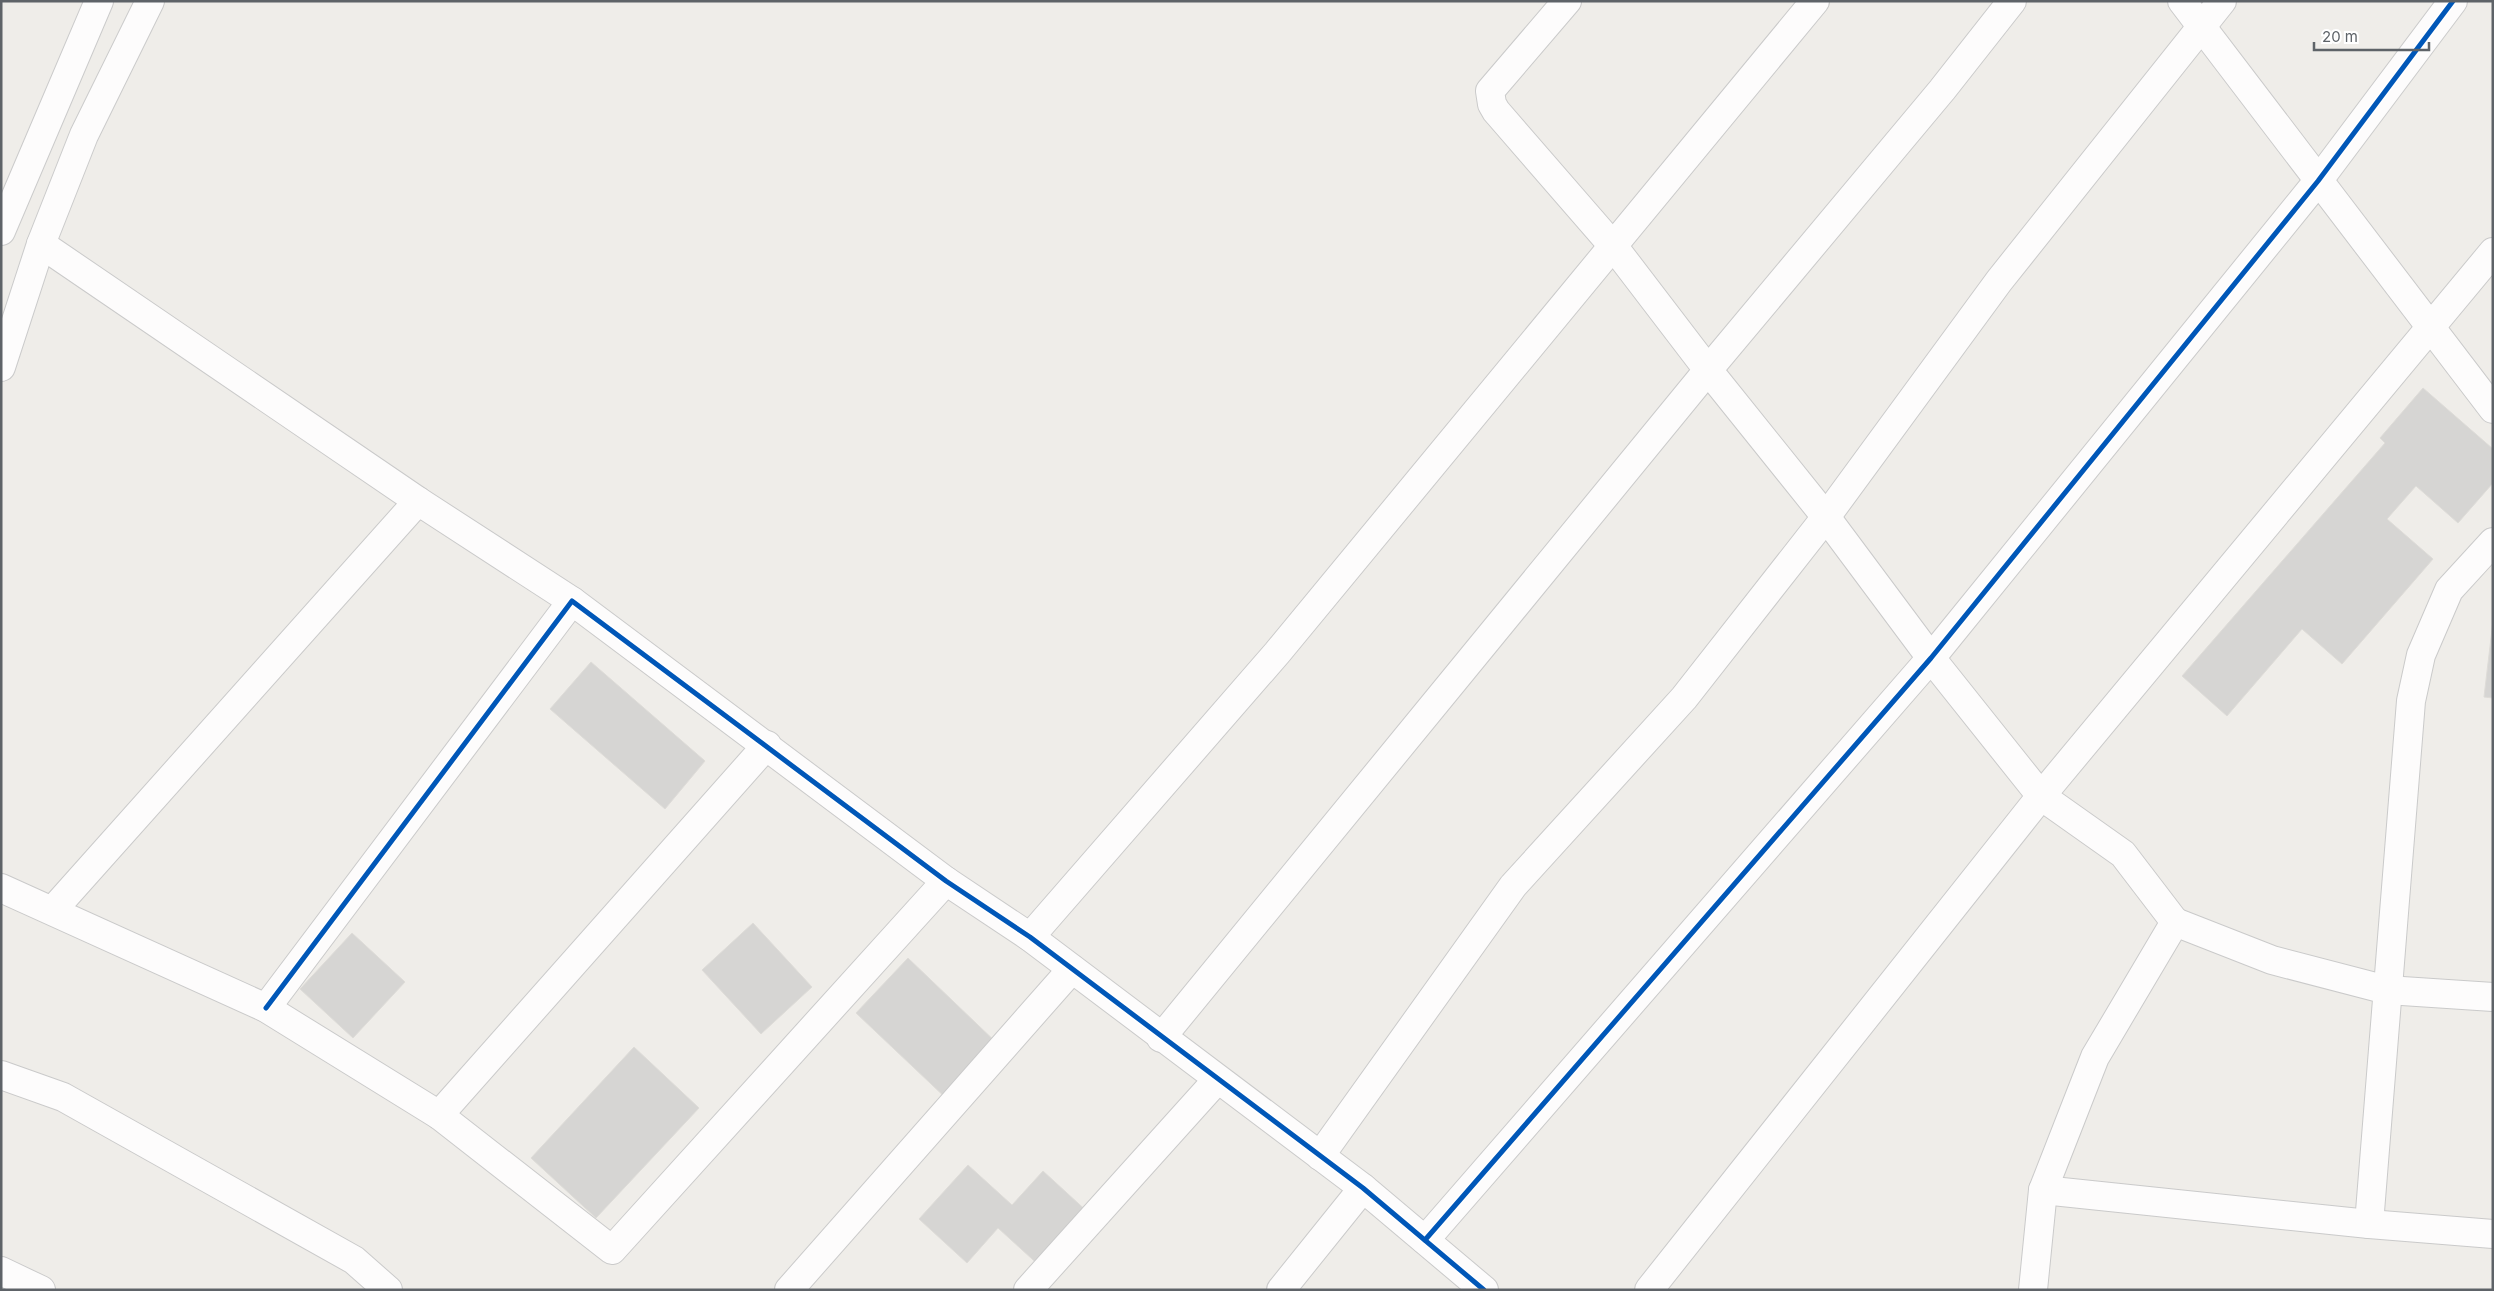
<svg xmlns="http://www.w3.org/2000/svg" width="2494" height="1291" viewBox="0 0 2494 1291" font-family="Inter,sans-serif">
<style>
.building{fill:#d6d5d3;stroke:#dedcd8}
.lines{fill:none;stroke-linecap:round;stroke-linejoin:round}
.street-casing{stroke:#cacaca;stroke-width:30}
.secondary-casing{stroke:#cbcbcb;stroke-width:30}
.street{stroke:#fdfcfc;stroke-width:28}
.secondary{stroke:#fdfcfc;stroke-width:28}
.cycleway-casing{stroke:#fff;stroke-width:8}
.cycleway{stroke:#0057b8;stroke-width:5}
</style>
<rect width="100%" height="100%" fill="#efede9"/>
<g class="building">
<path d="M2423,388L2493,449V483L2458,523L2416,486L2387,519L2433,559L2342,664L2302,629L2227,716L2182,676L2385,443L2380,438Z"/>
<path d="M2493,621V698L2484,697Z"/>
<path d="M591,662L705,761L665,809L550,709Z"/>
<path d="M753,923L812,987L761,1034L702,970Z"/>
<path d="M352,933L405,982L353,1038L300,989Z"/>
<path d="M908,958L1001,1047L949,1101L856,1013Z"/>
<path d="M634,1047L699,1108L596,1218L531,1158Z"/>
<path d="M968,1165L1012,1205L1043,1171L1091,1215L1043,1269L998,1228L967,1263L919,1219Z"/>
</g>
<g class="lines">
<g class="street-casing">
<g id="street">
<path d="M1567,1L1490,91L1492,104L1496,111L1614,247L1708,370L1826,517L1931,658L2041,796L2123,854L2175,922"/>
<path d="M2182,1L2493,409"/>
<path d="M41,244L418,501"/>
<path d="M1,888L266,1008L439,1115L612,1250L946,881"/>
<path d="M53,910L418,501L572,601"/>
<path d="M1030,937L1277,653L1815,1"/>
<path d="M266,1008L572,601L946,881L1030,937L1363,1188L1484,1290"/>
<path d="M1161,1038L1708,370L1942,90L2012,1"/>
<path d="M1,1075L63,1097L354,1260L388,1290"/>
<path d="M439,1115L767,745"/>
<path d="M1320,1156L1513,886L1684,698L1826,517L1999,281L2222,1"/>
<path d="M2043,1190L2369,1224L2493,1234"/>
<path d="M2369,1224L2411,701L2421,655L2449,590L2493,542"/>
<path d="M1425,1240L1931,658L2318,181L2453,1"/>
<path d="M1,1271L41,1290"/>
<path d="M789,1290L1072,969"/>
<path d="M1028,1290L1217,1080"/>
<path d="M1281,1290L1363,1188"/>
<path d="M1649,1290L2041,796L2493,252"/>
<path d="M2033,1290L2043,1190L2095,1057L2175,922L2272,960L2387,990L2493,997"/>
</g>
</g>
<g class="secondary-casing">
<g id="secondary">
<path d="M1,231L99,1"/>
<path d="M1,367L41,244L84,135L150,1"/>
</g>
</g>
<use href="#street" class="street"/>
<use href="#secondary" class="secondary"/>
<g class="cycleway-casing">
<g id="cycleway">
<path d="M266,1008L572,601L946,881L1030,937L1363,1188L1484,1290"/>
<path d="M1425,1240L1931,658L2318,181L2453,1"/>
</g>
</g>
<use href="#cycleway" class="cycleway"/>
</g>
<rect width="2494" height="1291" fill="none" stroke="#5e6368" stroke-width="5"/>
<path d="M2314 42v8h115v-8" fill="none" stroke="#5e6368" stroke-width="2.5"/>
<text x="2322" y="42" font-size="15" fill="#5e6368" stroke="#ffffff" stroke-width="4" paint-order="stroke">20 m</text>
</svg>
